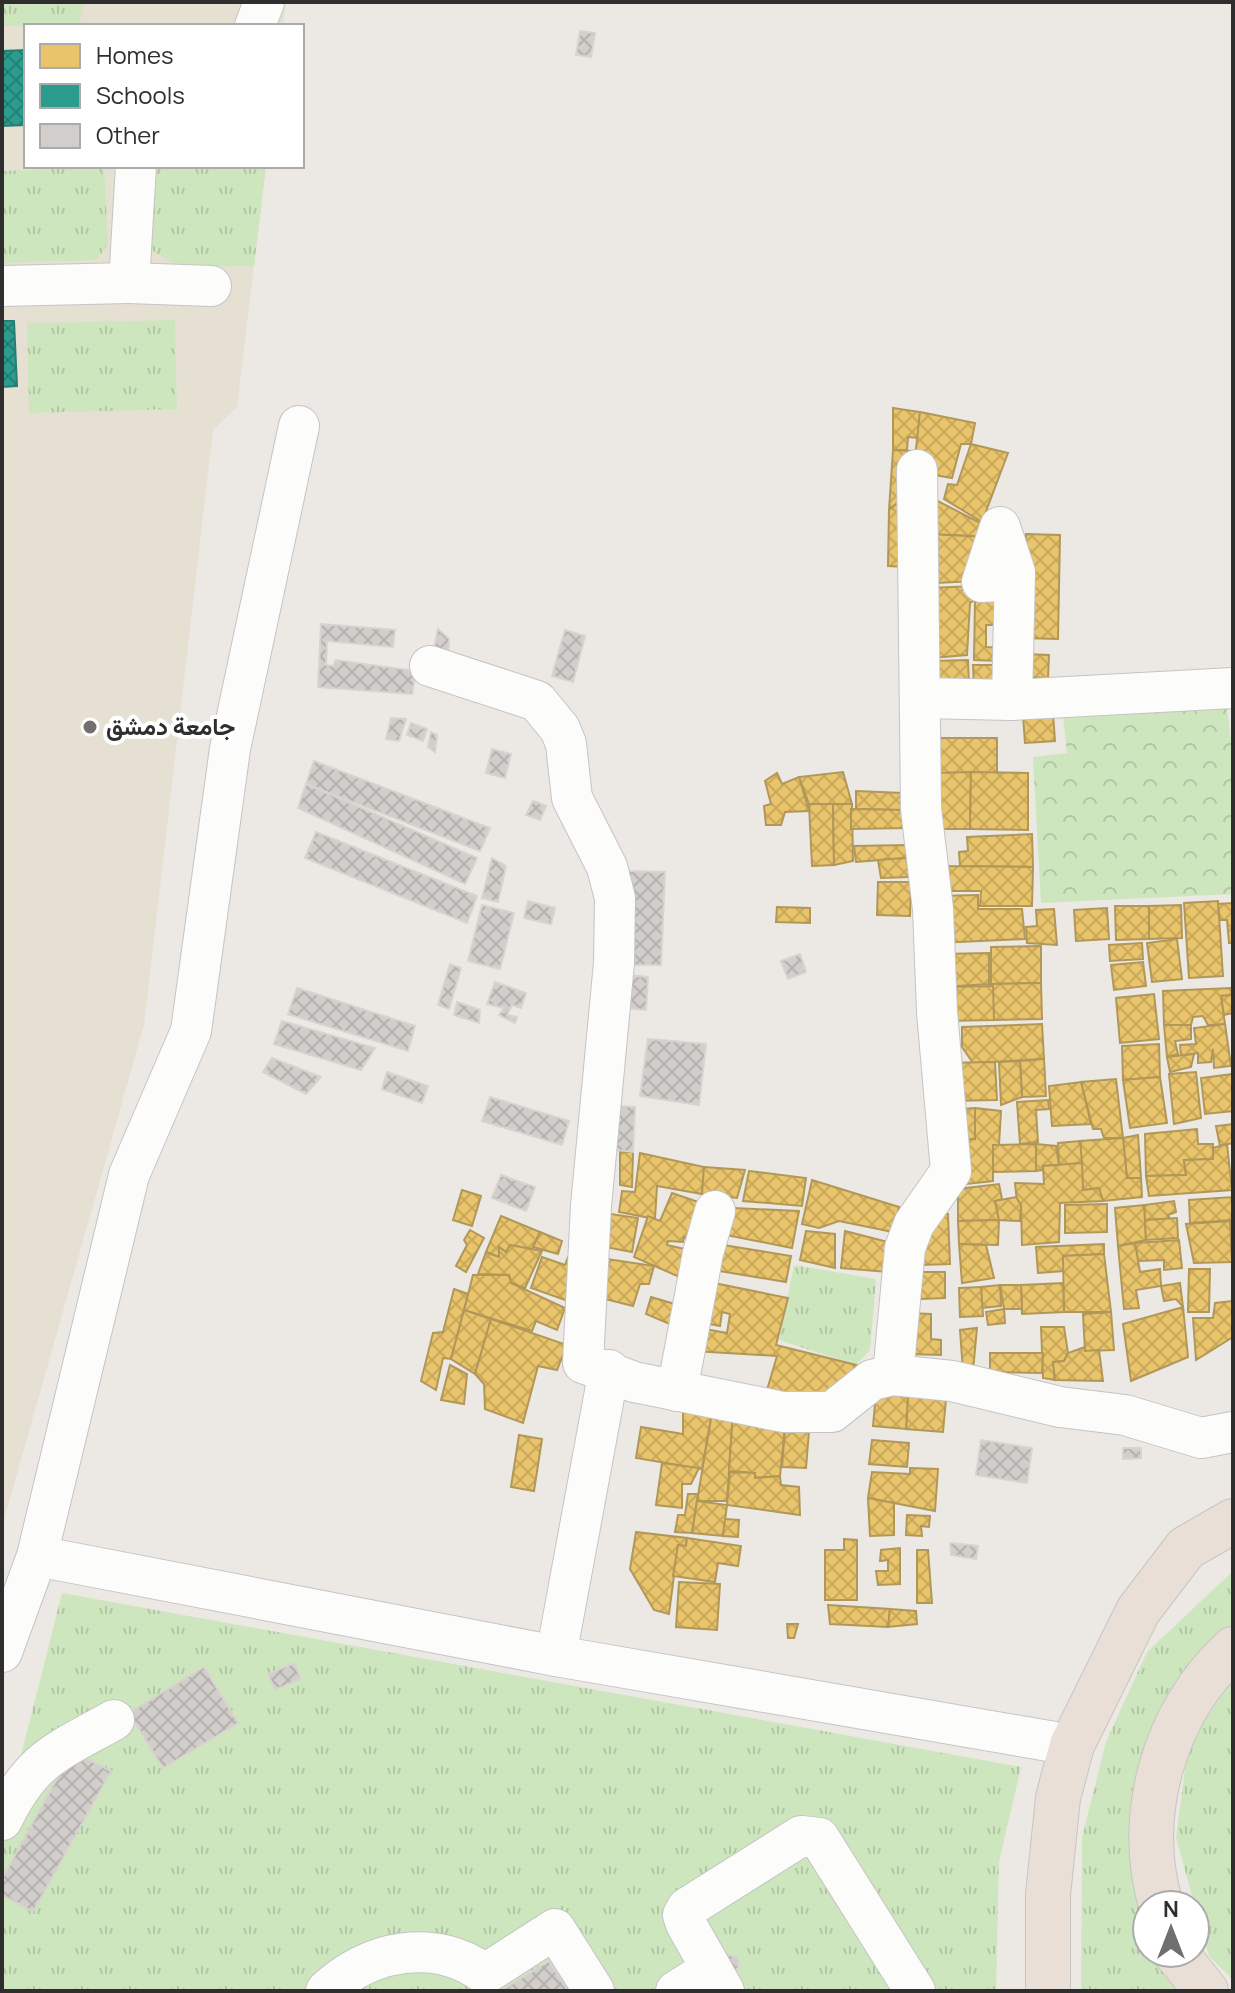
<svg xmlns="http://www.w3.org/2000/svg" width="1235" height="1993" viewBox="0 0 1235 1993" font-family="Manrope,Vazirmatn,sans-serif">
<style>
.education{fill:#e6e0d3}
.grass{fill:url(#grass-tufts)}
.forest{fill:url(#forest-crowns)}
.homes{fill:url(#homes-cross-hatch);stroke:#b19758;stroke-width:2}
.schools{fill:url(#schools-cross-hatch);stroke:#2b7c72;stroke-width:2}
.building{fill:url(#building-cross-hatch);stroke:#d7d4d0;stroke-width:2}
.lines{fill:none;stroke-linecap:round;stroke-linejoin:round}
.minor-casing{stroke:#c5c4c5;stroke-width:42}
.highway-casing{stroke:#c6c5c4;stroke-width:46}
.minor{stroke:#fcfcfb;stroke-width:40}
.highway{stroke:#eadfd6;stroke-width:44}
.poi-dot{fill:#706f6e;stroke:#fff;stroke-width:3}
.labels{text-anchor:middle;stroke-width:8;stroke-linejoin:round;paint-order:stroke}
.poi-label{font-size:24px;font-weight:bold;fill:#2e2e2e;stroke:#fff;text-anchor:start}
</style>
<defs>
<pattern id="grass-tufts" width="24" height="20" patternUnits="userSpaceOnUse" patternTransform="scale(2)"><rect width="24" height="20" fill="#cee6be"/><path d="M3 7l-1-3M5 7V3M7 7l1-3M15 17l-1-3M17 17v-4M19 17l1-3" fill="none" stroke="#b1c6a4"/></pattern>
<pattern id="forest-crowns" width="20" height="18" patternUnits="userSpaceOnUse" patternTransform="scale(2)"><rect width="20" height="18" fill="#cee6be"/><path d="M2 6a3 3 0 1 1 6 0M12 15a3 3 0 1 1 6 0" fill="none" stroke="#b1c6a4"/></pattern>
<pattern id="homes-cross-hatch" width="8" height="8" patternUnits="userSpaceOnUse" patternTransform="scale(2)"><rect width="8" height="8" fill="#e9c46a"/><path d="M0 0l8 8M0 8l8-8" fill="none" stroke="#c8a95c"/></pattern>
<pattern id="schools-cross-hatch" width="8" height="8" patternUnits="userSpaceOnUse" patternTransform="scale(2)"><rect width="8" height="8" fill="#2a9d8f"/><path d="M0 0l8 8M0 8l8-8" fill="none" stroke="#248075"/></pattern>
<pattern id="building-cross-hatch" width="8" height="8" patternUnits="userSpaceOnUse" patternTransform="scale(2)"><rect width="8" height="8" fill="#d1cecb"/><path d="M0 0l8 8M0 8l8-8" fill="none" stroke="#b4b1af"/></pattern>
</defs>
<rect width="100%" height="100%" fill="#ece8e4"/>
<path class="education" d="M2,2H286L283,26H26V166H266L237,407L213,430L144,1025L2,1527Z"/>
<g class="grass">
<path d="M2,2H84L79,26H2Z"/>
<path d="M147,166H266L254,266H178L150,249Z"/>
<path d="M104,167L108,244L97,260L2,263V171Z"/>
<path d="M175,320L177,409L29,413L27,323Z"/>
<path d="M794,1265L876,1279L870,1350L856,1365L779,1340Z"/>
<path d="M1233,1571V1625L1196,1660L1133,1815L1147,1953H1159L1182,1991H1081L1082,1837L1106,1742L1147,1652Z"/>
<path d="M62,1593L1021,1767L999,1862L996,1991H2V1831Z"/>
<path d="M1233,1678V1980L1209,1956L1176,1838L1188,1746Z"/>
</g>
<path class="forest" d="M1226,697L1233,761V894L1041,903L1033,757L1067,753L1062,707Z"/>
<g class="homes">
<path d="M893,408L920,412L918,438L908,437L907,450H893Z"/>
<path d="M920,412L975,423L971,444H961L952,478L929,474L915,458Z"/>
<path d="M971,444L1008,453L982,522L944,499L948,484L957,485Z"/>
<path d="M893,450L911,451L910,505L896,504L889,510Z"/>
<path d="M928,496L988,527L989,537L927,534Z"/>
<path d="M896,504L910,505L907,567L888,566L889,510Z"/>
<path d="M927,534L989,537L974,581L937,583Z"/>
<path d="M1026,534L1060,535L1058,639L1023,638Z"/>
<path d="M976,586L975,600L970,603L967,655L932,658L927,588Z"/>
<path d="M975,600L1011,601L1010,625H986V647L1003,648L1002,661L974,660Z"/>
<path d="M1025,654L1049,655L1048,678L1025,677Z"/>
<path d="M968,660L969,687L935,688L934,661Z"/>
<path d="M973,665H1005L1006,689H974Z"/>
<path d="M1052,700L1055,741L1025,743L1022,702Z"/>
<path d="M931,738H997V773H932Z"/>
<path d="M843,772L852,804H809L799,777Z"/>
<path d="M971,772L970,829H933L932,773Z"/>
<path d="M971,772L1028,773V830L970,829Z"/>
<path d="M777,773L782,784L799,777L809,811L785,812L781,825H766L764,806L771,804L765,781Z"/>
<path d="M856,791L903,793L902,810L856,809Z"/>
<path d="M809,804H833L834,865L812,866Z"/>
<path d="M833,804H852L853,861L834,865Z"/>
<path d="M851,809L902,810L907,828L851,829Z"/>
<path d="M1032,834L1033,867L960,866L959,852L968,851L967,837Z"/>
<path d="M906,845V858L856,862L854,846Z"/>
<path d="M906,858L910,877L881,878L878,860Z"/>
<path d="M936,866L1033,867L1032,906H980L981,891H936Z"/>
<path d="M878,882H911L910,916L877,915Z"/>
<path d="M978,895V909H1022L1025,939L938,943L937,896Z"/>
<path d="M1218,901L1223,976L1189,978L1184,903Z"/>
<path d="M1233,903V943H1229L1227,920H1220L1218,904Z"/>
<path d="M1181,905L1182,938L1149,939V906Z"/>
<path d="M1115,906H1149V939L1116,940Z"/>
<path d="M777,907L810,908V923L776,922Z"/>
<path d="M1107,908L1109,939L1076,941L1074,910Z"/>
<path d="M1054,909L1057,945L1027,943L1026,927L1037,926L1036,910Z"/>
<path d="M1177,939L1182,979L1152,982L1147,943Z"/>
<path d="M1142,943L1143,959L1110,961L1109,945Z"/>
<path d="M1041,946V983L991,984V947Z"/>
<path d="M989,953V984L943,987L941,954Z"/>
<path d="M1143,962L1146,986L1114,990L1111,965Z"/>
<path d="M1041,983L1042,1019L994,1020L991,984Z"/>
<path d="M993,986L994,1020L944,1021L943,987Z"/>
<path d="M1231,988L1233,995L1221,996L1225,1024L1208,1025L1203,1016L1193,1017L1191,1025H1164L1163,991Z"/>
<path d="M1154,994L1159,1039L1120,1043L1116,998Z"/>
<path d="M1233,995V1013L1224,1015L1221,996Z"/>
<path d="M1042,1024L1044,1059L973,1063L962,1047V1027Z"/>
<path d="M1225,1024L1231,1066L1214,1068L1213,1049L1211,1062L1198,1063V1053L1181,1056L1180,1045L1196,1044L1194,1028Z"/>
<path d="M1164,1025H1191V1039L1175,1041L1178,1054L1167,1057Z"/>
<path d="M1159,1044L1160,1077L1123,1080L1122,1046Z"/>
<path d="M1194,1054L1191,1067L1170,1072L1167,1057Z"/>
<path d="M1044,1059L1046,1096L1022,1097L1020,1061Z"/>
<path d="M1020,1061L1022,1097L1001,1105L999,1062Z"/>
<path d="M995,1062L997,1100L944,1101L941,1063Z"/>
<path d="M1196,1072L1201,1118L1174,1124L1169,1074Z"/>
<path d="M1233,1074V1111L1205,1114L1201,1078Z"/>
<path d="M1160,1077L1167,1123L1130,1128L1123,1080Z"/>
<path d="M1116,1079L1123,1138H1104L1101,1129H1093L1081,1082Z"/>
<path d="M1081,1082L1091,1124L1052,1126L1049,1086Z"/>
<path d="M1048,1100L1049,1109L1036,1110L1038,1142L1020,1144L1017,1102Z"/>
<path d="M975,1108V1139L951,1141L949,1110Z"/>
<path d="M975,1108L1001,1111L999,1145H993V1181L957,1185L951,1141L975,1139Z"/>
<path d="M1233,1124V1143L1220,1146L1216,1126Z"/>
<path d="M1197,1129L1198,1144H1213V1159L1184,1160L1186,1175L1146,1176L1145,1134Z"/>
<path d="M1138,1135L1141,1178H1127L1123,1138Z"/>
<path d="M1123,1138L1127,1178H1141L1142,1197L1103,1201L1099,1188L1083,1190L1080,1141Z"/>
<path d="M1080,1141L1082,1163L1059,1165L1058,1143Z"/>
<path d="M1036,1144L1056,1146L1059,1165L1043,1166V1170L1036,1171Z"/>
<path d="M1036,1144V1171L993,1172V1145Z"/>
<path d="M1227,1144L1232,1190L1149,1196L1146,1176L1186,1175L1184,1160L1213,1159V1148Z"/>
<path d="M620,1152H633L632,1187L620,1185Z"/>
<path d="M640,1153L704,1167L702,1194L657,1186L655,1219L619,1212L622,1191L635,1192Z"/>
<path d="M1082,1163L1083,1190L1099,1188L1103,1201L1060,1203L1059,1242L1022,1245L1021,1205L1017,1202L1015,1183L1044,1184L1043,1166Z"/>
<path d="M704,1167L745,1170L737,1198L702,1194Z"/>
<path d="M749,1171L806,1178L802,1206L743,1201Z"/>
<path d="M812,1180L899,1207L893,1232L839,1221L819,1228L802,1224Z"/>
<path d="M999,1184L1002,1199L995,1201L999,1220L958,1221V1189Z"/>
<path d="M462,1190L481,1196L472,1226L453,1220Z"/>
<path d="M672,1193L701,1203L695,1242L684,1237L683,1242L668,1241L667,1245L698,1252L691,1282L634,1257L648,1216L660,1221Z"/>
<path d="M1016,1197L1021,1205L1020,1221L999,1220L995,1201Z"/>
<path d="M1233,1197V1220L1190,1223L1189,1200Z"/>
<path d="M1174,1201L1176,1212L1168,1215L1170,1219L1145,1220L1144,1205Z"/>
<path d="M1107,1204V1232L1065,1233V1205Z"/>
<path d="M1144,1205L1146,1240L1118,1246L1115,1208Z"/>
<path d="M734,1208L799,1211L792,1248L721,1234Z"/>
<path d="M604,1213L638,1218L632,1252L600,1246Z"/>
<path d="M932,1214H948L950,1264L920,1265L919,1232Z"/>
<path d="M501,1216L540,1232L532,1249L510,1245L506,1252L499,1247V1257L486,1252Z"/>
<path d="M1177,1218L1178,1238L1146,1240L1145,1220Z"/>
<path d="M999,1220L998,1245L959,1244L958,1221Z"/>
<path d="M1233,1220V1277L1230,1221Z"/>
<path d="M1230,1221L1232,1262L1194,1263L1186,1224Z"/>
<path d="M470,1230L484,1238L466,1272L456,1266L467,1245L464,1240Z"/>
<path d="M806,1231L835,1234V1268L800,1260Z"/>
<path d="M845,1231L888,1242L887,1272L841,1268Z"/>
<path d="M540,1232L562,1241L558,1254L533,1247Z"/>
<path d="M1179,1240L1182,1268L1164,1270V1260L1138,1261L1135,1243Z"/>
<path d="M1135,1243L1140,1272L1160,1269L1161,1286L1136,1290L1139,1308L1124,1309L1118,1246Z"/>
<path d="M717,1244L791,1256L786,1282L713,1270Z"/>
<path d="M959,1244L986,1245L994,1278L962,1283Z"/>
<path d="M1104,1244V1254L1063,1256L1064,1271L1038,1273L1036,1247Z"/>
<path d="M510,1245L542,1251L525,1288L511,1283L509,1275L478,1274L486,1252L499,1257V1247L506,1252Z"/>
<path d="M1104,1254L1111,1312H1064L1063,1256Z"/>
<path d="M542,1257L565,1265L568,1257L583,1262L568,1301L531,1288Z"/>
<path d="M607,1259L654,1266L649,1284H640L633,1306L605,1299Z"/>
<path d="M1189,1269H1210L1209,1312H1188Z"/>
<path d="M921,1272H945V1298L921,1299Z"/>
<path d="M473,1275H509L511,1283L565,1308L557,1330L536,1321L532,1331L464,1310Z"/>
<path d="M704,1281L788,1298L776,1345L856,1365L830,1404L765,1397L777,1356L694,1351L699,1328L727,1333L730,1314L722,1312L720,1326L699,1322Z"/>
<path d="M1063,1283L1064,1312L1022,1314L1021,1285Z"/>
<path d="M1180,1283L1183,1307L1176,1299L1164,1301L1161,1286Z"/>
<path d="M1000,1285L1001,1306L982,1308L981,1287Z"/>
<path d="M1000,1285H1021L1022,1309H1004Z"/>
<path d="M981,1287L983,1316L960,1317L959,1288Z"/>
<path d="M454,1289L468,1294L451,1359L443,1358L436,1390L421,1381L433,1333L443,1332Z"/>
<path d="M651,1297L685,1307L679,1328L646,1314Z"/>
<path d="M1232,1301L1233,1337L1196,1360L1193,1318H1213L1215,1303Z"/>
<path d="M1183,1307L1188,1357L1131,1381L1123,1324Z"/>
<path d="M1004,1309L1005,1323L988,1325L986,1312Z"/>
<path d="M464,1310L491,1319L475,1374L451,1359Z"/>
<path d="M1111,1312L1114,1350L1085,1351L1083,1314Z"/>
<path d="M907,1313L931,1314V1339L941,1340V1355L906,1354Z"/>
<path d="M491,1319L567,1345L557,1370L538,1366L523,1423L485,1409L484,1384L475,1374Z"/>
<path d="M1041,1327H1064L1068,1353L1064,1361L1053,1362L1055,1380L1043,1378Z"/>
<path d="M977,1328L973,1371H963L960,1330Z"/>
<path d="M1085,1347V1351L1099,1350L1103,1381L1055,1380L1053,1362L1064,1361L1068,1353Z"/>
<path d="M990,1353H1043L1042,1373L990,1372Z"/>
<path d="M450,1365L467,1374L464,1404L441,1400Z"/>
<path d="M947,1388L943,1432L906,1429L908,1396Z"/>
<path d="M876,1393L908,1396L906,1429L873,1426Z"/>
<path d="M696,1404L713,1407L702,1469L636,1458L641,1427L683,1434V1414Z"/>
<path d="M713,1407L733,1411L727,1501H697Z"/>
<path d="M733,1411L786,1417L780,1476L755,1478V1473L729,1471Z"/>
<path d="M786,1417L810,1419L806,1468L782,1467Z"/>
<path d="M519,1435L542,1439L534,1491L511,1487Z"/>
<path d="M872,1440L909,1443L907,1467L869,1464Z"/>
<path d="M662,1463L699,1468L691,1484H682V1508L656,1505Z"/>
<path d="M910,1468L938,1469L935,1511L868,1498L872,1472L910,1474Z"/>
<path d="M730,1472L755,1473V1478L780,1476L781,1485L799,1487L800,1515L727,1505Z"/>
<path d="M688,1494H698L692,1533L675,1532L678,1515H685Z"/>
<path d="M868,1498L894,1503V1535L870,1536Z"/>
<path d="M697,1501L727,1505L723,1536L692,1533Z"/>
<path d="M907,1515L930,1516L929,1527L921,1526L922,1536L906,1535Z"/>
<path d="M725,1519L739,1520L738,1537L723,1536Z"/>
<path d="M636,1532L687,1538L686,1546L678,1545L669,1614L654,1610L630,1569Z"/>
<path d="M687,1538L741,1546L738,1566L718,1563L715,1582L673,1576L678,1545L686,1546Z"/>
<path d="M844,1539L857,1540V1600H825V1550H844Z"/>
<path d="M900,1548V1584L878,1585L876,1571H888V1560L880,1561L881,1550Z"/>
<path d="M917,1550H928L932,1603H917Z"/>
<path d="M679,1582L720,1584L717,1630L676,1627Z"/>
<path d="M828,1605L890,1609L888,1627L830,1624Z"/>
<path d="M890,1609L916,1611L917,1624L888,1627Z"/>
<path d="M787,1624H798L794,1638H788Z"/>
</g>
<g class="schools">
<path d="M26,50V125L2,126V51Z"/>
<path d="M2,321H14L17,386L2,387Z"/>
</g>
<g class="building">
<path d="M580,31L595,33L591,57L576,55Z"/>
<path d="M321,624L395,630L393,647L327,641L326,665L333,666L336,660L416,671L412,694L318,687Z"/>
<path d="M438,629L449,639L448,653L434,649Z"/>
<path d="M565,630L585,636L573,682L552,676Z"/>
<path d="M391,718L406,719L399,741L386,739Z"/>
<path d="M411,723L427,729L423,741L407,735Z"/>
<path d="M431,732L437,735L435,752L428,747Z"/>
<path d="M492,749L511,754L505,778L486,773Z"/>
<path d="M314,761L490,828L480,851L306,784Z"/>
<path d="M306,784L477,858L465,884L298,808Z"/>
<path d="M533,801L546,806L540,820L526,815Z"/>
<path d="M316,832L477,896L467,923L305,858Z"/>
<path d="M492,858L506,866L498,902L482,898Z"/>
<path d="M628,871L665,872L661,965H628Z"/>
<path d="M528,901L555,908L551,924L524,918Z"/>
<path d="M482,905L514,913L500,969L468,961Z"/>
<path d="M800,954L806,972L788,979L781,961Z"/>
<path d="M450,964L461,968L449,1009L438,1005Z"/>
<path d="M627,975L648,977L646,1010L625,1008Z"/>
<path d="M495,982L526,993L521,1008L512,1005L507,1015L517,1017L515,1023L499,1015L504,1008L487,1004Z"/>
<path d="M297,988L415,1026L408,1051L288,1014Z"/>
<path d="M457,1002L480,1010L479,1023L454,1015Z"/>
<path d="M282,1021L375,1048L361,1070L274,1044Z"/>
<path d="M648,1039L706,1044L699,1105L640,1096Z"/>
<path d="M272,1058L321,1077L306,1094L263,1072Z"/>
<path d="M387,1072L428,1086L422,1103L382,1089Z"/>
<path d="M490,1097L569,1121L562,1145L482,1121Z"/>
<path d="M615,1106L635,1107L633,1152L607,1149Z"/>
<path d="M501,1175L535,1187L526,1211L492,1198Z"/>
<path d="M981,1440L1032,1448L1027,1483L976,1475Z"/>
<path d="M1123,1448H1141V1458L1123,1459Z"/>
<path d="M950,1543L978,1546L976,1559L951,1555Z"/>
<path d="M294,1663L301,1679L275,1690L268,1674Z"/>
<path d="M204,1667L238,1723L163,1768L129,1713Z"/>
<path d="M72,1751L111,1771L33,1912L2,1895V1879Z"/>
<path d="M724,1953L738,1958V1968L732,1972Z"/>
<path d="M549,1961L568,1991H501Z"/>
</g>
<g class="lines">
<g class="minor-casing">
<g id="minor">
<path d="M255,26L264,2"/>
<path d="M129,283L211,286"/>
<path d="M2,286L129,283L136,166"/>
<path d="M430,666L537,701L560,729L566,744L572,798L607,867L615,898L614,963L591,1206L583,1363L634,1382L783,1412H832L872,1380L893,1375L952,1381L1060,1407L1125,1415L1201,1438L1233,1432"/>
<path d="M922,698L1012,700L1233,688"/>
<path d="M1012,700L1015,572L1000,527L982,582L1014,580"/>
<path d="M893,1375L905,1248L914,1224L951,1171L937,1012L933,909L921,809L917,470"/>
<path d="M677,1391L703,1253L715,1211"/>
<path d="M37,1556L556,1656L1072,1745"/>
<path d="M2,1652L37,1556L129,1175L191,1031L230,749L299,426"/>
<path d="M556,1656L609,1370"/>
<path d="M2,1820C32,1758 57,1752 114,1720"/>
<path d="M326,1991C369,1950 435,1937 485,1974L555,1929L594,1991"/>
<path d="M676,1991L710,1970"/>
<path d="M724,1991L686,1924L683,1915L687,1908L801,1836L819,1838L915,1991"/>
</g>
</g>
<g class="highway-casing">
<g id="highway">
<path d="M1161,1905C1134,1815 1165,1711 1233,1649"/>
<path d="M1176,1953L1206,1991"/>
<path d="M1048,1991V1895L1058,1798L1072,1745L1138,1611L1186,1548L1233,1521"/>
</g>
</g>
<use href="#minor" class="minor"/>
<use href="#highway" class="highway"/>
</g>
<circle class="poi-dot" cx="90" cy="727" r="8"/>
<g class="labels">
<g class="poi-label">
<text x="106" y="735">جامعة دمشق</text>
</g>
</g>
<rect width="1235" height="1993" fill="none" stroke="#2e2e2e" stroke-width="8"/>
<rect x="24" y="24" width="280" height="144" fill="#ffffff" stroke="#ababab" stroke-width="2"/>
<rect x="40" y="44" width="40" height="24" fill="#e9c46a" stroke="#ababab" stroke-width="2"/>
<text x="96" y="64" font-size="24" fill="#2e2e2e">Homes</text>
<rect x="40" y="84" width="40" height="24" fill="#2a9d8f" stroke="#ababab" stroke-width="2"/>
<text x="96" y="104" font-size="24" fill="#2e2e2e">Schools</text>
<rect x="40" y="124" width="40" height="24" fill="#d1cecb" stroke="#ababab" stroke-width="2"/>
<text x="96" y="144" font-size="24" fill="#2e2e2e">Other</text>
<g transform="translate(1171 1929)"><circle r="38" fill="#ffffff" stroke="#ababab" stroke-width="2"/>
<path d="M0-6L14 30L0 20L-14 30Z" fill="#706f6e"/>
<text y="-12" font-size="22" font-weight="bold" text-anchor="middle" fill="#2e2e2e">N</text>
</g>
</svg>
